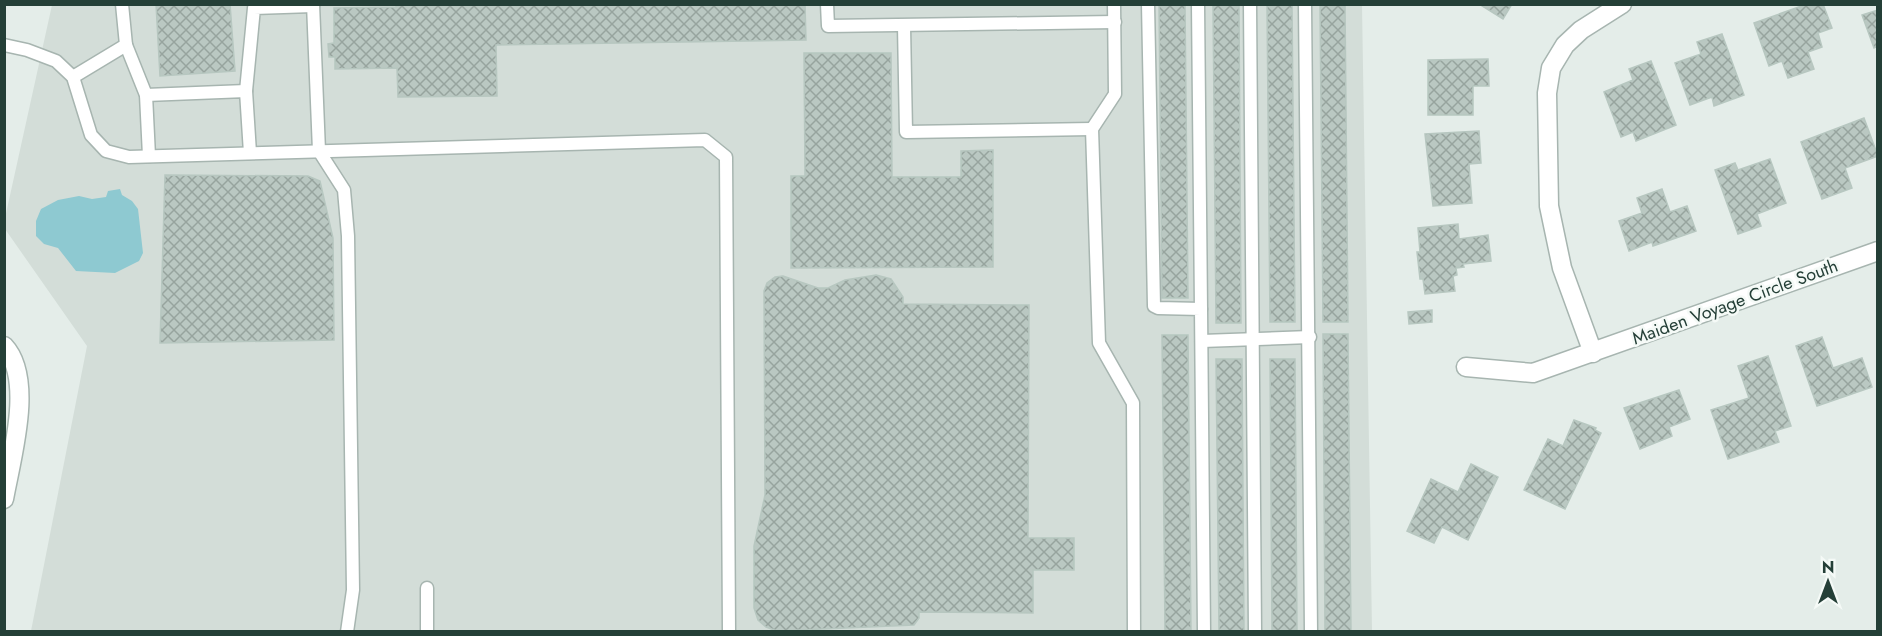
<svg xmlns="http://www.w3.org/2000/svg" width="1882" height="636" viewBox="0 0 1882 636" font-family="Jost,sans-serif">
<style>
.built{fill:#d3ddd8}
.water{fill:#8ec9d1}
.building{fill:url(#building-cross-hatch);stroke:#b7c7c0;stroke-width:1.5}
.lines{fill:none;stroke-linecap:round;stroke-linejoin:round}
.service-casing{stroke:#a7b5b0;stroke-width:15}
.minor-casing{stroke:#a7b5b0;stroke-width:21}
.tertiary-casing{stroke:#a7b5b0;stroke-width:21}
.service{stroke:#fff;stroke-width:12}
.minor{stroke:#fff;stroke-width:18}
.tertiary{stroke:#fff;stroke-width:18}
.labels{text-anchor:middle;stroke-width:5;stroke-linejoin:round;paint-order:stroke}
.street-label{font-size:18px;fill:#243f37;stroke:#f5faf7}
</style>
<defs>
<pattern id="building-cross-hatch" width="8" height="8" patternUnits="userSpaceOnUse" patternTransform="scale(1.5)"><rect width="8" height="8" fill="#bac8c2"/><path d="M0 0l8 8M0 8l8-8" fill="none" stroke="#97a49e"/></pattern>
</defs>
<rect width="100%" height="100%" fill="#e4ede9"/>
<path class="built" d="M52,5H1362L1372,631H31L87,346L5,229V218Z"/>
<path class="water" d="M120,189L122,195L132,201L138,209L143,253L139,261L115,273L76,271L58,248L44,244L36,236V221L41,209L58,200L79,196L92,199L106,197L108,191Z"/>
<g class="building">
<path d="M156,4H230L235,71L160,76Z"/>
<path d="M396,4H805L806,40L496,45L497,96L398,97L397,68L335,69V57H329L328,44L334,43V8L396,7Z"/>
<path d="M1159,4H1185L1188,298H1162Z"/>
<path d="M1213,4H1239L1241,323H1216Z"/>
<path d="M1267,4H1292L1295,322H1270Z"/>
<path d="M1320,4H1345L1348,322H1323Z"/>
<path d="M1479,4H1512L1503,19Z"/>
<path d="M1807,4H1823L1832,28L1818,33L1822,47L1808,52L1814,69L1788,78L1782,61L1769,66L1754,23Z"/>
<path d="M1878,10V46L1874,48L1862,15Z"/>
<path d="M1722,34L1744,95L1714,106L1712,97L1690,105L1675,63L1701,54L1697,42Z"/>
<path d="M804,53H891L892,177H961V151L993,150V267L791,268V176H805Z"/>
<path d="M1488,59L1489,86H1473V115H1428V60Z"/>
<path d="M1651,61L1676,125L1636,141L1633,132L1621,137L1604,92L1633,80L1629,69Z"/>
<path d="M1864,118L1878,156L1845,168L1852,188L1822,199L1801,142Z"/>
<path d="M1479,131L1481,163L1469,164L1472,203L1433,206L1425,134Z"/>
<path d="M1770,159L1786,203L1757,214L1761,226L1738,234L1715,170L1735,163L1738,170Z"/>
<path d="M165,175L308,176L320,181L333,238L334,340L160,343Z"/>
<path d="M1662,189L1670,212L1687,206L1696,231L1653,246L1652,242L1629,251L1619,221L1642,213L1637,198Z"/>
<path d="M1458,224L1459,239L1488,235L1491,261L1463,264L1464,267L1456,268L1457,275L1453,276L1455,291L1425,294L1423,279H1420L1417,252H1420L1418,228Z"/>
<path d="M876,275L891,279L903,297V304L1029,305L1028,538H1074V570H1033V613L919,612V618L914,625L777,631L766,627L758,620L754,608V546L765,495L764,291L767,283L775,277L783,276L818,288H828L845,280Z"/>
<path d="M1432,310V322L1409,324L1408,312Z"/>
<path d="M1323,334H1348L1351,632H1325Z"/>
<path d="M1162,335H1188L1191,632H1165Z"/>
<path d="M1822,337L1833,368L1862,358L1872,387L1817,406L1796,346Z"/>
<path d="M1768,356L1791,426L1775,431L1779,442L1728,459L1711,410L1749,398L1738,366Z"/>
<path d="M1216,359H1242L1244,632H1219Z"/>
<path d="M1270,359H1295L1297,632H1272Z"/>
<path d="M1679,390L1690,419L1669,427L1672,436L1640,449L1624,408Z"/>
<path d="M1574,420L1596,428L1595,430L1601,433L1565,509L1524,490L1548,439L1563,446Z"/>
<path d="M1471,464L1498,477L1468,540L1442,527L1434,543L1407,531L1431,479L1458,492Z"/>
</g>
<g class="lines">
<g class="service-casing">
<g id="service">
<path d="M313,4L319,151L344,190L348,236L353,590L347,632"/>
<path d="M827,4L828,26L1115,22"/>
<path d="M1114,4L1115,94L1092,129L1099,343L1133,403L1134,632"/>
<path d="M1148,4L1154,306L1158,308L1201,309L1204,632"/>
<path d="M1198,4L1201,309"/>
<path d="M1250,4L1255,632"/>
<path d="M1305,4L1311,632"/>
<path d="M904,26L906,132L1092,129"/>
<path d="M4,45L27,50L56,61L73,77L91,135L106,151L129,157L705,140L726,157L729,632"/>
<path d="M126,45L146,95L149,156"/>
<path d="M73,77L126,45L122,4"/>
<path d="M246,91L254,8L313,6"/>
<path d="M146,95L246,91L250,153"/>
<path d="M1202,341L1310,337"/>
<path d="M427,588V632"/>
</g>
</g>
<g class="minor-casing">
<g id="minor">
<path d="M1593,353L1562,268L1549,206L1547,93L1551,68L1565,45L1581,30L1622,4"/>
<path d="M1466,367L1533,373L1878,251"/>
</g>
</g>
<g class="tertiary-casing">
<path id="tertiary" d="M4,346C35,379 11,459 4,499"/>
</g>
<use href="#service" class="service"/>
<use href="#minor" class="minor"/>
<use href="#tertiary" class="tertiary"/>
</g>
<g class="labels">
<g class="street-label">
<text transform="translate(1735 302) rotate(-20)" y="6">Maiden Voyage Circle South</text>
</g>
</g>
<rect width="1882" height="636" fill="none" stroke="#243f37" stroke-width="12"/>
<g transform="translate(1828 582)" stroke="#f5faf7" stroke-width="4.5" paint-order="stroke">
<path d="M0-4.5L10 22L0 15L-10 22Z" fill="#243f37"/>
<text y="-9" font-size="16" font-weight="bold" text-anchor="middle" fill="#243f37">N</text>
</g>
</svg>
